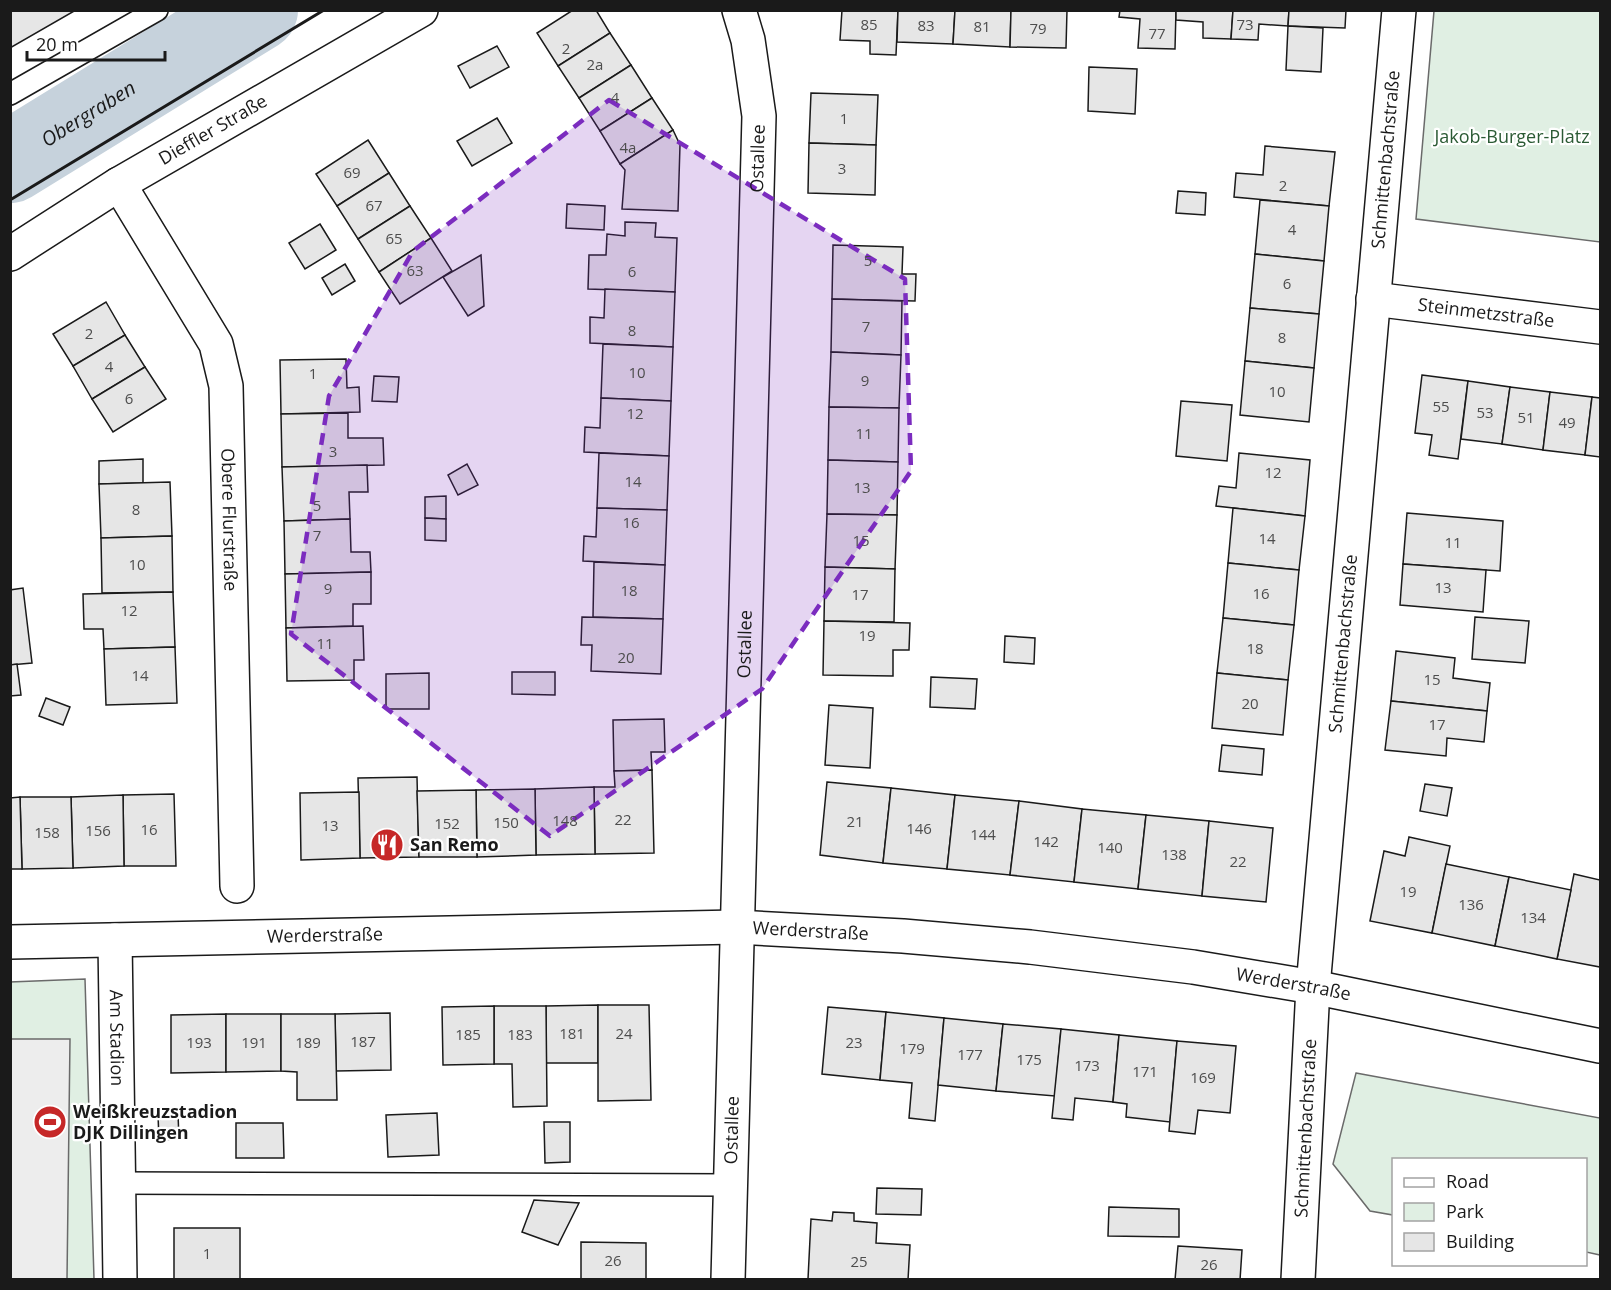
<svg xmlns="http://www.w3.org/2000/svg" width="1611" height="1290" viewBox="0 0 1611 1290" font-family="'Open Sans',sans-serif">
<style>
.green{fill:#e0efe3;stroke:#6a6a6a;stroke-width:1.5}
.parking{fill:#ededed;stroke:#6a6a6a;stroke-width:1.5}
.lines{fill:none;stroke-linecap:round;stroke-linejoin:round}
.river{stroke:#c6d2dc;stroke-width:82}
.building{fill:#e6e6e6;stroke:#1a1a1a;stroke-width:1.5}
.service-casing{stroke:#1a1a1a;stroke-width:24}
.minor-casing{stroke:#1a1a1a;stroke-width:36}
.tertiary-casing{stroke:#1a1a1a;stroke-width:36}
.secondary-casing{stroke:#1a1a1a;stroke-width:36}
.service{stroke:#fff;stroke-width:21}
.minor{stroke:#fff;stroke-width:33}
.tertiary{stroke:#fff;stroke-width:33}
.secondary{stroke:#fff;stroke-width:33}
.wall{stroke:#1a1a1a;stroke-width:3}
.marked{fill:#7b2cbf;fill-opacity:0.2;stroke:#7b2cbf;stroke-width:4.5;stroke-dasharray:12 8;stroke-linejoin:round}
.labels{text-anchor:middle;stroke-width:4.5;stroke-linejoin:round;paint-order:stroke}
.number-label{font-size:15px;fill:#4d4d4d}
.street-label{font-size:18px;fill:#1a1a1a;stroke:#fff}
.park-label{font-size:18px;fill:#2b5a34;stroke:#fff}
.poi-label{font-size:18px;font-weight:bold;fill:#1a1a1a;stroke:#fff;text-anchor:start}
.water-label{font-size:20px;font-style:italic;fill:#1a1a1a;stroke:#fff}
</style>
<rect width="100%" height="100%" fill="#fff"/>
<g class="green">
<path d="M1434,11H1600V242L1416,219Z"/>
<path d="M85,979L94,1279H11L10,982Z"/>
<path d="M1356,1073L1600,1118V1255L1586,1252V1160H1394L1393,1215L1370,1211L1333,1164Z"/>
</g>
<path class="parking" d="M11,1039H70L67,1279H11Z"/>
<g class="lines">
<path class="river" id="s1" d="M10,162L257,10"/>
</g>
<g class="building">
<path d="M10,10H76L10,48Z"/>
<path d="M573,10H596L610,33L558,66L537,33Z"/>
<path d="M842,10H898L896,55L870,54V41L840,40Z"/>
<path d="M898,10H955L953,44L897,42Z"/>
<path d="M955,10H1011L1010,47L953,44Z"/>
<path d="M1011,10H1067L1066,48L1010,47Z"/>
<path d="M1120,10H1176L1175,49L1138,48L1140,19L1119,17Z"/>
<path d="M1176,10H1233L1231,39L1203,38V22L1176,20Z"/>
<path d="M1233,10H1289L1288,26L1259,24L1258,40L1231,39Z"/>
<path d="M1289,10H1346L1345,28L1288,26Z"/>
<path d="M1288,26L1323,28L1321,72L1286,70Z"/>
<path d="M610,33L631,65L579,98L558,66Z"/>
<path d="M497,46L509,67L470,88L458,66Z"/>
<path d="M631,65L652,98L600,131L579,98Z"/>
<path d="M1089,67L1137,69L1135,114L1088,111Z"/>
<path d="M811,93L878,95L876,145L809,143Z"/>
<path d="M652,98L673,130L620,164L600,131Z"/>
<path d="M497,118L512,143L472,166L457,141Z"/>
<path d="M673,130L680,145L678,211L622,209L625,170L620,164Z"/>
<path d="M368,140L389,173L337,206L316,174Z"/>
<path d="M809,143L876,145L875,195L808,193Z"/>
<path d="M1265,146L1335,152L1329,206L1234,197L1236,173L1263,175Z"/>
<path d="M389,173L410,206L358,239L337,206Z"/>
<path d="M1178,191L1206,193L1205,215L1176,213Z"/>
<path d="M1260,200L1329,206L1324,261L1255,254Z"/>
<path d="M567,204L605,206L604,230L566,228Z"/>
<path d="M410,206L431,238L379,272L358,239Z"/>
<path d="M625,222L656,223L655,237L677,238L675,292L588,289L589,255H606L607,234L625,236Z"/>
<path d="M320,224L336,250L305,269L289,243Z"/>
<path d="M431,238L452,271L400,304L379,272Z"/>
<path d="M833,245L903,247L902,274H916L915,301L832,299Z"/>
<path d="M1255,254L1324,261L1319,314L1250,308Z"/>
<path d="M481,255L484,306L468,316L443,277Z"/>
<path d="M345,264L355,281L332,295L322,278Z"/>
<path d="M605,289L675,292L673,347L590,343V317L604,318Z"/>
<path d="M832,299L902,301L901,355L831,352Z"/>
<path d="M106,302L125,335L73,366L53,334Z"/>
<path d="M1250,308L1319,314L1314,368L1245,361Z"/>
<path d="M125,335L145,367L92,399L73,366Z"/>
<path d="M603,344L673,347L671,401L601,398Z"/>
<path d="M831,352L901,355L899,408L829,407Z"/>
<path d="M346,359L347,388L359,387L360,412L281,414L280,360Z"/>
<path d="M1245,361L1314,368L1309,422L1240,415Z"/>
<path d="M145,367L166,399L113,432L92,399Z"/>
<path d="M1422,375L1468,381L1458,459L1429,455L1432,435L1415,433Z"/>
<path d="M374,376L399,377L397,402L372,401Z"/>
<path d="M1468,381L1510,387L1502,444L1461,439Z"/>
<path d="M1510,387L1550,392L1543,450L1502,444Z"/>
<path d="M1550,392L1592,397L1585,455L1543,450Z"/>
<path d="M1592,397L1600,398V457L1585,455Z"/>
<path d="M601,398L671,401L669,456L584,452L585,427L600,428Z"/>
<path d="M1181,401L1232,405L1227,461L1176,456Z"/>
<path d="M829,407L899,408L898,462L828,460Z"/>
<path d="M348,413V438H383L384,465L282,467L281,414Z"/>
<path d="M599,453L669,456L667,510L597,508Z"/>
<path d="M1239,453L1310,460L1305,516L1216,506L1219,486L1236,488Z"/>
<path d="M143,459V483L99,484V461Z"/>
<path d="M828,460L898,462L897,515L827,514Z"/>
<path d="M467,464L478,485L458,495L448,475Z"/>
<path d="M367,465L368,492H349L350,519L284,521L282,467Z"/>
<path d="M170,482L172,536L101,538L99,484Z"/>
<path d="M446,496V519L425,518V497Z"/>
<path d="M597,508L667,510L665,565L583,561L584,536L596,537Z"/>
<path d="M1233,508L1305,516L1299,570L1228,563Z"/>
<path d="M1407,513L1503,521L1500,571L1403,564Z"/>
<path d="M827,514L897,515L895,569L825,567Z"/>
<path d="M425,518L446,519V541L425,540Z"/>
<path d="M350,519L351,552H370L371,572L285,574L284,521Z"/>
<path d="M172,536L173,592L102,593L101,538Z"/>
<path d="M594,562L665,565L663,619L593,617Z"/>
<path d="M1228,563L1299,570L1294,625L1223,618Z"/>
<path d="M1403,564L1486,570L1483,612L1400,605Z"/>
<path d="M825,567L895,569L894,622L824,621Z"/>
<path d="M371,572V604H353V626L286,628L285,574Z"/>
<path d="M23,588L32,663L10,665V590Z"/>
<path d="M173,592L175,647L104,649L103,629H84L83,594Z"/>
<path d="M582,617L663,619L661,674L591,671L592,645H581Z"/>
<path d="M1475,617L1529,621L1525,663L1472,659Z"/>
<path d="M1223,618L1294,625L1288,680L1217,673Z"/>
<path d="M824,621L910,623L909,650H893V676L823,675Z"/>
<path d="M363,626L364,660H354V680L287,681L286,628Z"/>
<path d="M1005,636L1035,638L1034,664L1004,662Z"/>
<path d="M175,647L177,703L106,705L104,649Z"/>
<path d="M1396,651L1455,658L1453,678L1490,683L1487,711L1391,701Z"/>
<path d="M17,664L21,695L10,696V665Z"/>
<path d="M512,672H555V695L512,694Z"/>
<path d="M429,673V709H386V674Z"/>
<path d="M1217,673L1288,680L1283,735L1212,728Z"/>
<path d="M931,677L977,679L975,709L930,707Z"/>
<path d="M46,698L70,707L63,725L39,716Z"/>
<path d="M1391,701L1487,711L1484,742L1447,738L1446,756L1385,750Z"/>
<path d="M829,705L873,708L870,768L825,765Z"/>
<path d="M664,719L665,752H651L652,770L614,771L613,720Z"/>
<path d="M1222,745L1264,749L1262,775L1219,771Z"/>
<path d="M652,770L654,853L595,854L594,787H615L614,771Z"/>
<path d="M417,777L419,857L360,858L358,778Z"/>
<path d="M827,782L891,788L883,863L820,855Z"/>
<path d="M1425,784L1452,788L1447,816L1420,811Z"/>
<path d="M594,787L595,854L536,855L535,789Z"/>
<path d="M891,788L955,795L947,869L883,863Z"/>
<path d="M535,789L536,855L477,857L476,790Z"/>
<path d="M476,790L477,857H419L417,791Z"/>
<path d="M359,792L360,858L301,860L300,793Z"/>
<path d="M174,794L176,866H124L123,795Z"/>
<path d="M123,795L124,866L73,868L71,797Z"/>
<path d="M955,795L1019,801L1010,875L947,869Z"/>
<path d="M20,797H71L73,868L22,869Z"/>
<path d="M20,797L22,869H10V798Z"/>
<path d="M1019,801L1082,809L1074,882L1010,875Z"/>
<path d="M1082,809L1146,815L1138,889L1074,882Z"/>
<path d="M1146,815L1209,821L1202,896L1138,889Z"/>
<path d="M1209,821L1273,828L1266,902L1202,896Z"/>
<path d="M1409,837L1450,846L1432,933L1370,921L1384,851L1405,856Z"/>
<path d="M1446,864L1509,877L1495,946L1432,933Z"/>
<path d="M1574,874L1600,880V967L1557,959Z"/>
<path d="M1509,877L1571,890L1557,959L1495,946Z"/>
<path d="M598,1005V1063H546V1006Z"/>
<path d="M598,1005H649L651,1100L598,1101Z"/>
<path d="M494,1006H546L547,1106L513,1107L512,1064H494Z"/>
<path d="M494,1006V1064L443,1065L442,1007Z"/>
<path d="M828,1007L886,1012L880,1080L822,1074Z"/>
<path d="M886,1012L944,1018L935,1121L909,1118L912,1083L880,1080Z"/>
<path d="M390,1013L391,1070L336,1071L335,1014Z"/>
<path d="M226,1014V1072L171,1073V1015Z"/>
<path d="M226,1014H281V1071L226,1072Z"/>
<path d="M281,1014H335L337,1100H297V1072L281,1071Z"/>
<path d="M944,1018L1003,1024L996,1091L938,1085Z"/>
<path d="M1003,1024L1061,1029L1055,1096L996,1091Z"/>
<path d="M1061,1029L1119,1035L1113,1102L1075,1098L1073,1120L1052,1118Z"/>
<path d="M1119,1035L1177,1041L1170,1122L1126,1117L1127,1104L1113,1102Z"/>
<path d="M1177,1041L1236,1046L1230,1113L1198,1110L1195,1134L1169,1131Z"/>
<path d="M437,1113L439,1155L388,1157L386,1115Z"/>
<path d="M178,1114L179,1139L159,1140L158,1115Z"/>
<path d="M544,1122H570V1162L545,1163Z"/>
<path d="M236,1123H283L284,1158H236Z"/>
<path d="M877,1188L922,1189L921,1215L876,1214Z"/>
<path d="M534,1200L579,1203L558,1245L522,1232Z"/>
<path d="M1109,1207L1179,1209V1237L1108,1236Z"/>
<path d="M833,1212L854,1213V1221L877,1223L876,1243L910,1245L908,1280L808,1279L811,1219L832,1221Z"/>
<rect x="174" y="1228" width="66" height="52"/>
<path d="M581,1242L646,1243V1280H581Z"/>
<path d="M1178,1246L1242,1250L1240,1280H1175Z"/>
</g>
<g class="lines">
<g class="service-casing">
<g id="service">
<path d="M10,94L157,10"/>
<path d="M118,1183L730,1185"/>
</g>
</g>
<g class="minor-casing">
<g id="minor">
<path id="s2" d="M119,184L216,344L226,386L237,886"/>
<path id="s3" d="M1373,299L1600,327"/>
<path id="s4" d="M115,940L120,1280"/>
<path id="s5" d="M728,1280L759,116L748,40L739,10"/>
<path id="s6" d="M1298,1280L1313,987L1399,10"/>
</g>
</g>
<g class="tertiary-casing">
<g id="tertiary">
<path id="s7" d="M10,942L736,927L903,936L1030,947L1193,967L1313,987L1600,1046"/>
</g>
</g>
<g class="secondary-casing">
<g id="secondary">
<path id="s8" d="M10,254L119,184L421,10"/>
</g>
</g>
<use href="#service" class="service"/>
<use href="#minor" class="minor"/>
<use href="#tertiary" class="tertiary"/>
<use href="#secondary" class="secondary"/>
<path class="wall" d="M10,200L324,10"/>
</g>
<path class="marked" d="M609,100L905,279L911,471L762,689L550,836L291,634L329,396L413,251Z"/>
<defs>
<g id="restaurant-disc" transform="scale(1.725)"><circle r="9.5" fill="#c62828" stroke="#fff"/><path d="M-5-6h1v4h1v-4h1v4h1v-4h1v5L-1.5 .5V6h-2V.5L-5-1ZM5-6V6H3V1.5H1.5Q1.5-4 5-6Z" fill="#fff"/></g>
<g id="stadium-disc" transform="scale(1.725)"><circle r="9.5" fill="#c62828" stroke="#fff"/><path d="M0-5a6.5 5 0 1 0 0 10a6.5 5 0 1 0 0-10ZM-3.5-1.8h7v3.6h-7Z" fill="#fff"/></g>
</defs>
<g fill-rule="evenodd">
<use href="#restaurant-disc" x="387" y="845"/>
<use href="#stadium-disc" x="50" y="1122"/>
</g>
<g class="labels">
<g class="number-label">
<text x="869" y="30">85</text>
<text x="1245" y="30">73</text>
<text x="926" y="31">83</text>
<text x="982" y="32">81</text>
<text x="1038" y="34">79</text>
<text x="1157" y="39">77</text>
<text x="566" y="54">2</text>
<text x="595" y="70">2a</text>
<text x="615" y="103">4</text>
<text x="844" y="124">1</text>
<text x="628" y="153">4a</text>
<text x="842" y="174">3</text>
<text x="352" y="178">69</text>
<text x="1283" y="191">2</text>
<text x="374" y="211">67</text>
<text x="1292" y="235">4</text>
<text x="394" y="244">65</text>
<text x="868" y="266">5</text>
<text x="415" y="276">63</text>
<text x="632" y="277">6</text>
<text x="1287" y="289">6</text>
<text x="866" y="332">7</text>
<text x="632" y="336">8</text>
<text x="89" y="339">2</text>
<text x="1282" y="343">8</text>
<text x="109" y="372">4</text>
<text x="637" y="378">10</text>
<text x="313" y="379">1</text>
<text x="865" y="386">9</text>
<text x="1277" y="397">10</text>
<text x="129" y="404">6</text>
<text x="1441" y="412">55</text>
<text x="1485" y="418">53</text>
<text x="635" y="419">12</text>
<text x="1526" y="423">51</text>
<text x="1567" y="428">49</text>
<text x="864" y="439">11</text>
<text x="333" y="457">3</text>
<text x="1273" y="478">12</text>
<text x="633" y="487">14</text>
<text x="862" y="493">13</text>
<text x="317" y="511">5</text>
<text x="136" y="515">8</text>
<text x="631" y="528">16</text>
<text x="317" y="541">7</text>
<text x="1267" y="544">14</text>
<text x="861" y="546">15</text>
<text x="1453" y="548">11</text>
<text x="137" y="570">10</text>
<text x="1443" y="593">13</text>
<text x="328" y="594">9</text>
<text x="629" y="596">18</text>
<text x="1261" y="599">16</text>
<text x="860" y="600">17</text>
<text x="129" y="616">12</text>
<text x="867" y="641">19</text>
<text x="325" y="649">11</text>
<text x="1255" y="654">18</text>
<text x="626" y="663">20</text>
<text x="140" y="681">14</text>
<text x="1432" y="685">15</text>
<text x="1250" y="709">20</text>
<text x="1437" y="730">17</text>
<text x="623" y="825">22</text>
<text x="565" y="826">148</text>
<text x="855" y="827">21</text>
<text x="506" y="828">150</text>
<text x="447" y="829">152</text>
<text x="330" y="831">13</text>
<text x="919" y="834">146</text>
<text x="149" y="835">16</text>
<text x="98" y="836">156</text>
<text x="47" y="838">158</text>
<text x="983" y="840">144</text>
<text x="1046" y="847">142</text>
<text x="1110" y="853">140</text>
<text x="1174" y="860">138</text>
<text x="1238" y="867">22</text>
<text x="1408" y="897">19</text>
<text x="1471" y="910">136</text>
<text x="1533" y="923">134</text>
<text x="572" y="1039">181</text>
<text x="624" y="1039">24</text>
<text x="468" y="1040">185</text>
<text x="520" y="1040">183</text>
<text x="363" y="1047">187</text>
<text x="199" y="1048">193</text>
<text x="254" y="1048">191</text>
<text x="308" y="1048">189</text>
<text x="854" y="1048">23</text>
<text x="912" y="1054">179</text>
<text x="970" y="1060">177</text>
<text x="1029" y="1065">175</text>
<text x="1087" y="1071">173</text>
<text x="1145" y="1077">171</text>
<text x="1203" y="1083">169</text>
<text x="207" y="1259">1</text>
<text x="613" y="1266">26</text>
<text x="859" y="1267">25</text>
<text x="1209" y="1270">26</text>
</g>
<g class="street-label">
<text dy="6" stroke="none"><textPath href="#s8" startOffset="238">Dieffler Straße</textPath></text>
<text dy="6" stroke="none"><textPath href="#s5" startOffset="1122">Ostallee</textPath></text>
<text dy="6" stroke="none"><textPath href="#s6" startOffset="1124">Schmittenbachstraße</textPath></text>
<text dy="6" stroke="none"><textPath href="#s3" startOffset="114">Steinmetzstraße</textPath></text>
<text dy="6" stroke="none"><textPath href="#s2" startOffset="364">Obere Flurstraße</textPath></text>
<text dy="6" stroke="none"><textPath href="#s5" startOffset="636">Ostallee</textPath></text>
<text dy="6" stroke="none"><textPath href="#s6" startOffset="638">Schmittenbachstraße</textPath></text>
<text dy="6" stroke="none"><textPath href="#s7" startOffset="801">Werderstraße</textPath></text>
<text dy="6" stroke="none"><textPath href="#s7" startOffset="315">Werderstraße</textPath></text>
<text dy="6" stroke="none"><textPath href="#s7" startOffset="1287">Werderstraße</textPath></text>
<text dy="6" stroke="none"><textPath href="#s4" startOffset="98">Am Stadion</textPath></text>
<text dy="6" stroke="none"><textPath href="#s6" startOffset="152">Schmittenbachstraße</textPath></text>
<text dy="6" stroke="none"><textPath href="#s5" startOffset="150">Ostallee</textPath></text>
</g>
<g class="park-label">
<text x="1512" y="143">Jakob-Burger-Platz</text>
</g>
<g class="poi-label">
<text x="410" y="851">San Remo</text>
<text x="73" y="1118">Weißkreuzstadion<tspan x="73" dy="21">DJK Dillingen</tspan></text>
</g>
<g class="water-label">
<text dy="7" stroke="none"><textPath href="#s1" startOffset="92">Obergraben</textPath></text>
</g>
</g>
<rect width="1611" height="1290" fill="none" stroke="#1a1a1a" stroke-width="24"/>
<rect x="1392" y="1158" width="195" height="108" fill="#ffffff" stroke="#a3a3a3" stroke-width="1.5"/>
<rect x="1404" y="1178" width="30" height="9" fill="#ffffff" stroke="#a3a3a3" stroke-width="1.5"/>
<text x="1446" y="1188" font-size="18" fill="#1a1a1a">Road</text>
<rect x="1404" y="1203" width="30" height="18" fill="#e0efe3" stroke="#a3a3a3" stroke-width="1.5"/>
<text x="1446" y="1218" font-size="18" fill="#1a1a1a">Park</text>
<rect x="1404" y="1233" width="30" height="18" fill="#e6e6e6" stroke="#a3a3a3" stroke-width="1.5"/>
<text x="1446" y="1248" font-size="18" fill="#1a1a1a">Building</text>
<path d="M27 51v9h138v-9" fill="none" stroke="#1a1a1a" stroke-width="3"/>
<text x="36" y="51" font-size="18" fill="#1a1a1a" stroke="#ffffff" stroke-width="4.5" paint-order="stroke">20 m</text>
</svg>
